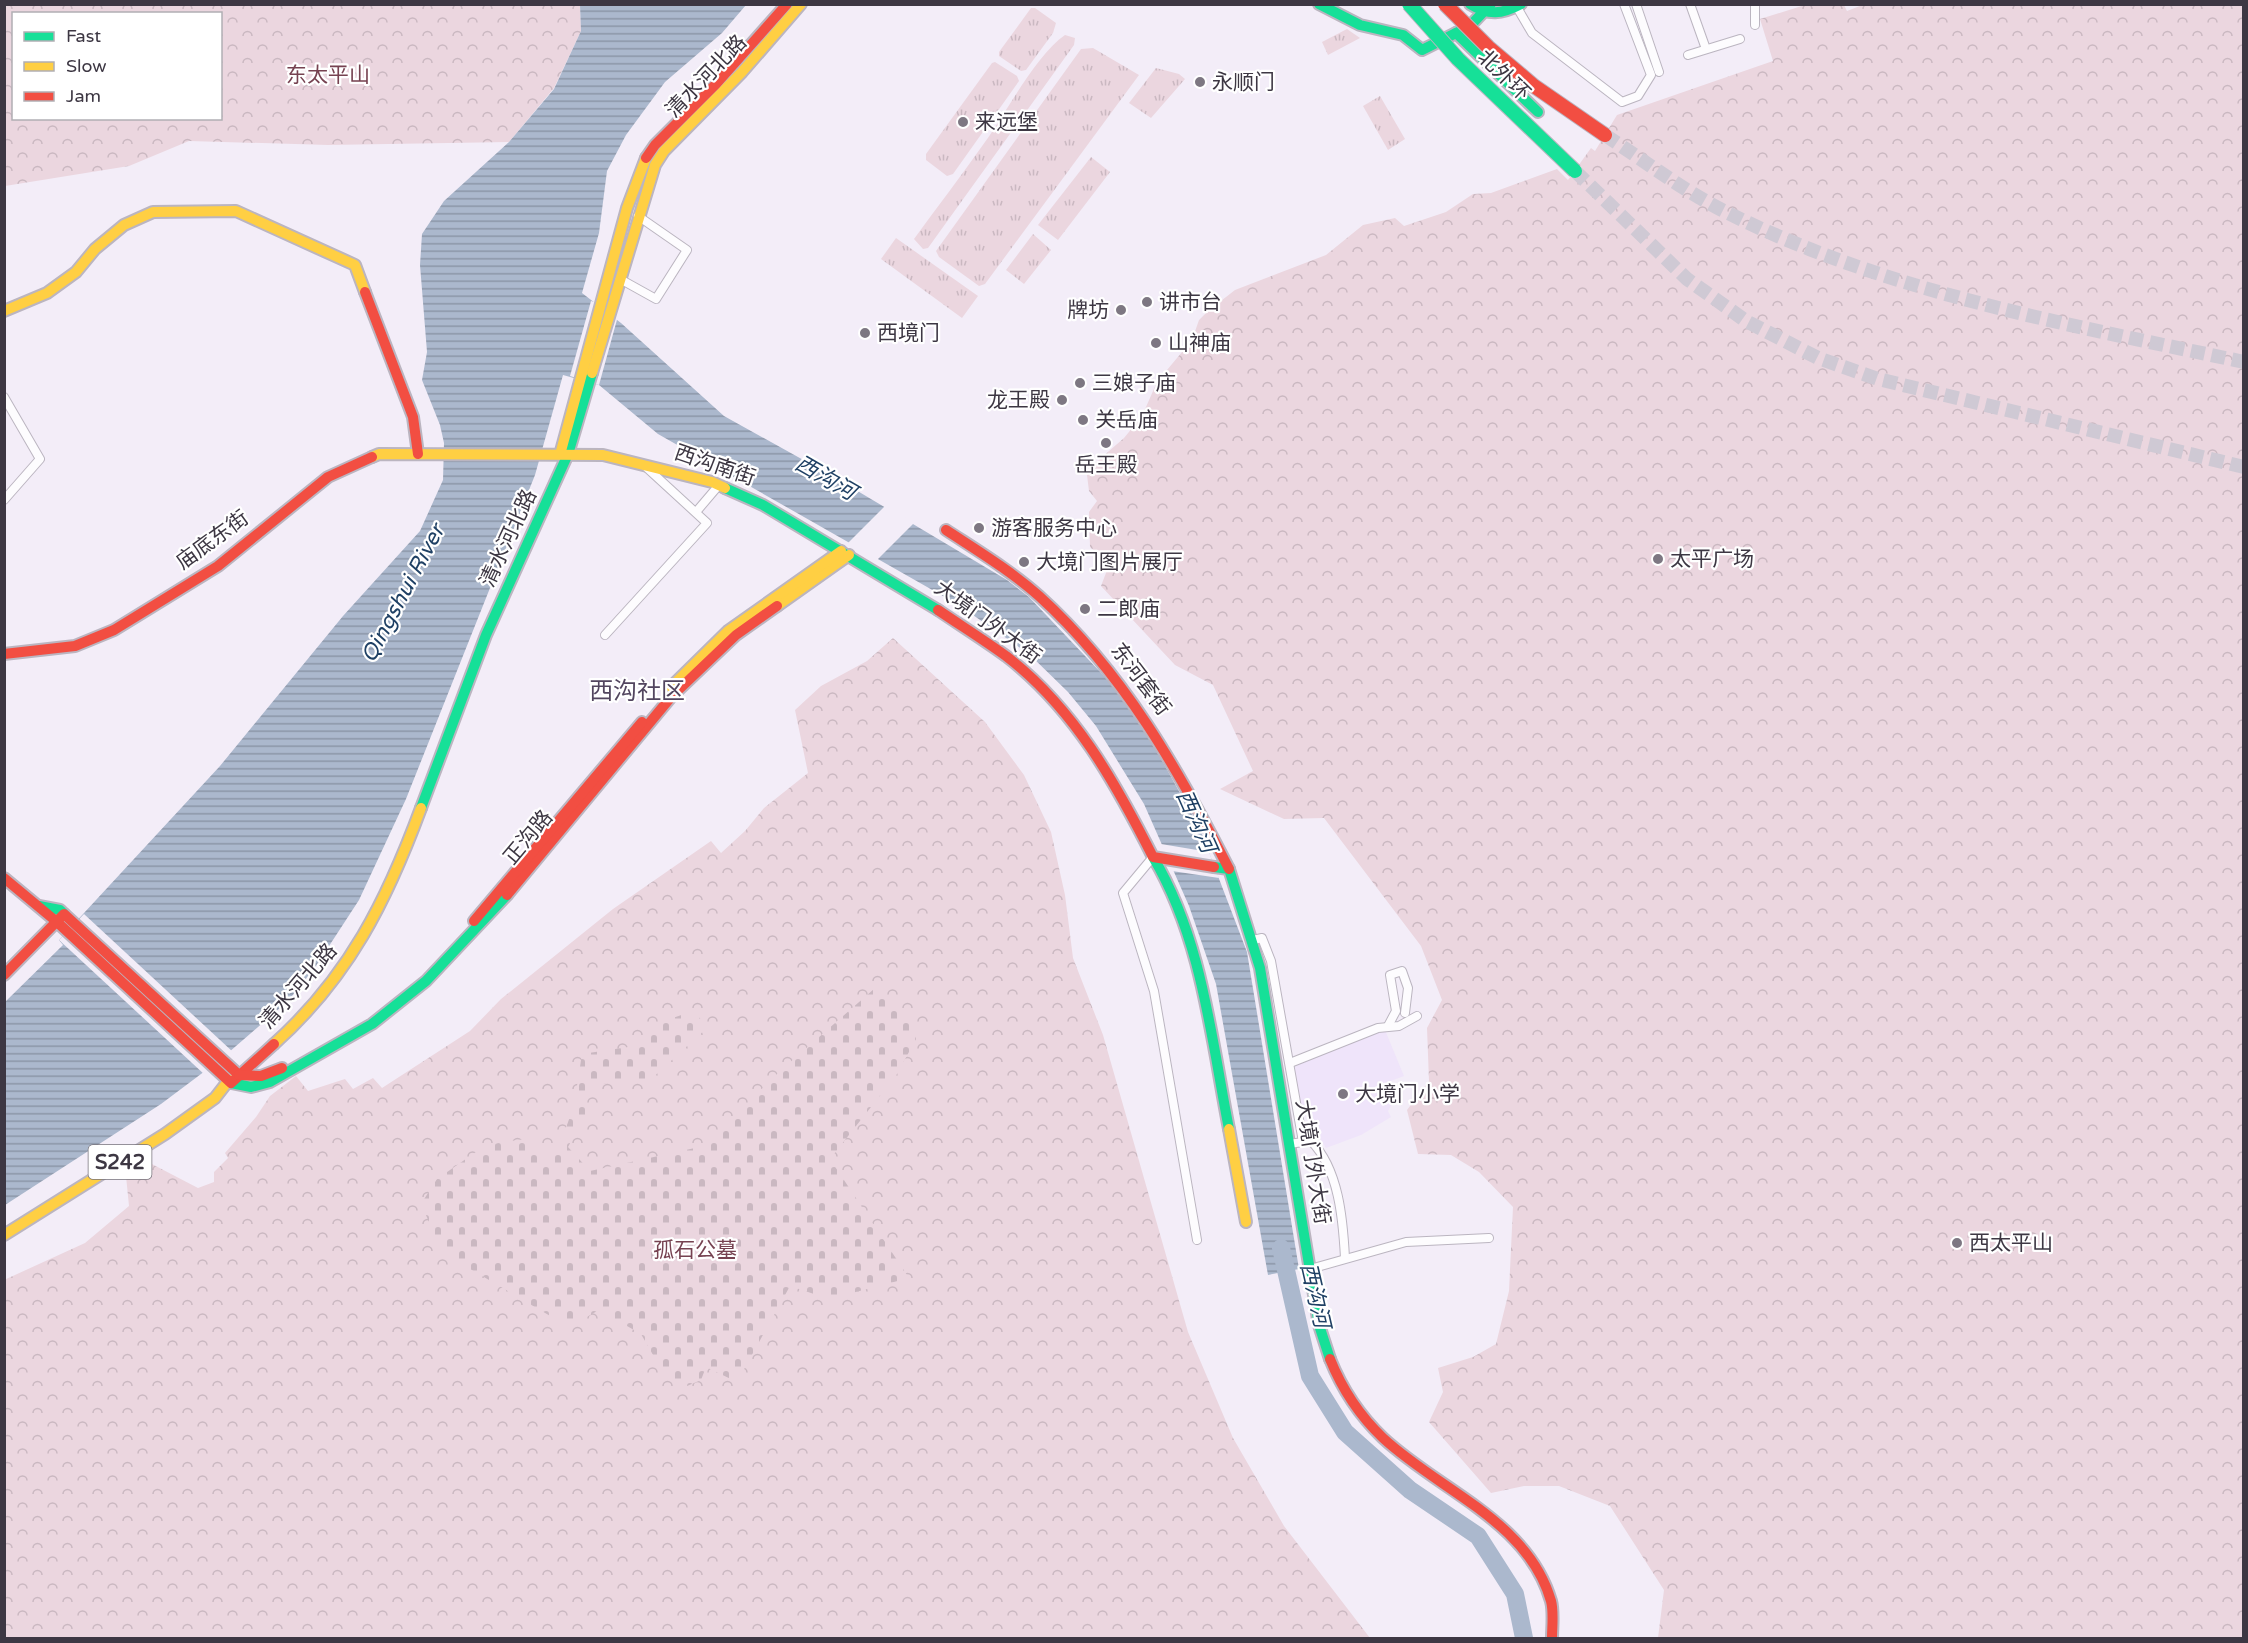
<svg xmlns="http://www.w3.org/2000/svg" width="2248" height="1643" viewBox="0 0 2248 1643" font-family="'Varela Round','Noto Sans SC',sans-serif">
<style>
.built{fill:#efe4fa}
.grass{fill:url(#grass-tufts)}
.forest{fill:url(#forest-crowns);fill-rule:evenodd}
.cemetery{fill:url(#cemetery-stones)}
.water{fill:url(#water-rules)}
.pier{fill:#f3edf8}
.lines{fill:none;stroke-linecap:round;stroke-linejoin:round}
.river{stroke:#abb8cd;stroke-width:18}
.highway-tunnel{stroke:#cfc9d4;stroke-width:14;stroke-dasharray:14 7;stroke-linecap:butt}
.street-casing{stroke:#bbb5c0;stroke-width:10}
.fast-casing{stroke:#bbb5c0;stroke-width:14}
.slow-casing{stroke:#bbb5c0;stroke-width:14}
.jam-casing{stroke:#bbb5c0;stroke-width:14}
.street{stroke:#fdfcfe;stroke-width:8}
.fast{stroke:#16e098;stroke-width:10}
.slow{stroke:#ffcf43;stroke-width:10}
.jam{stroke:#f24e42;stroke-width:10}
.fast-bridge-casing{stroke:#bbb5c0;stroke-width:16;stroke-linecap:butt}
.jam-bridge-casing{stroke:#bbb5c0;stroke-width:16;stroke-linecap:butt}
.fast-bridge{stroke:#16e098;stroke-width:14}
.jam-bridge{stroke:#f24e42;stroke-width:14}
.poi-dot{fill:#7d7782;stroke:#fff;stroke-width:2}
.labels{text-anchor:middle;stroke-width:4.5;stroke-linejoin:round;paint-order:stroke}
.shield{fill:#fff;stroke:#77737b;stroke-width:1.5}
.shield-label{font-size:20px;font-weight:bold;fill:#3d3743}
.park-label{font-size:21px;fill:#764251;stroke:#fff}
.street-label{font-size:21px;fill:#3d3743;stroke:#fff}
.poi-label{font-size:21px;fill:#3d3743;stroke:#fff;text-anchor:start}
.water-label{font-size:22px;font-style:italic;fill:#1f4064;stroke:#fff}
.quarter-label{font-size:24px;fill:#52455f;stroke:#fff}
</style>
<defs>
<pattern id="grass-tufts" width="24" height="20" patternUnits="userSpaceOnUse" patternTransform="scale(1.5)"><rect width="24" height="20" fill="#ebd6df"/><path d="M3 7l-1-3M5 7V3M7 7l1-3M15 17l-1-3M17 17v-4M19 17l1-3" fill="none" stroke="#cab8c1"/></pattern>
<pattern id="forest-crowns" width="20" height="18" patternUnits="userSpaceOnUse" patternTransform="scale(1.5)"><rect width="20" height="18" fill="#ebd6df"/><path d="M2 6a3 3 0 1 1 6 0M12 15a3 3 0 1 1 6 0" fill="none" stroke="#cab8c1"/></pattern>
<pattern id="cemetery-stones" width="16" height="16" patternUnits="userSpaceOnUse" patternTransform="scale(1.5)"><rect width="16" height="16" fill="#ebd6df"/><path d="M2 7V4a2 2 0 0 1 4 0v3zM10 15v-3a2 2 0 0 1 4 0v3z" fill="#cab8c1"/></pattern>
<pattern id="water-rules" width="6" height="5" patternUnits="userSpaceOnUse" patternTransform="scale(1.5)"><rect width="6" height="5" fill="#abb8cd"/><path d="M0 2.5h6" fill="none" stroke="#8c96a8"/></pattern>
</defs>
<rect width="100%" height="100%" fill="#f3edf8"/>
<path class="built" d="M1385,1030L1404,1076L1383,1084L1392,1104L1388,1111L1391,1117L1361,1135L1326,1148L1300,1106L1293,1069L1304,1059L1360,1039L1364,1035Z"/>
<g class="grass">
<path d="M1031,8H1035L1056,23L1053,33L1026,70L1021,71L999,56V52Z"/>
<path d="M1347,29L1360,38L1328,55L1322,42Z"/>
<path d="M1065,35L1075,38L1074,45L928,248L923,249L914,239C937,207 962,175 985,142C1006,113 1036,55 1065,35Z"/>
<path d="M1093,48L1139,75L985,284L979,286L939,257L936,251L1081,49Z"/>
<path d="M995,62L1017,76L1019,81L953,174L947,176L926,160V154L992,63Z"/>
<path d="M1156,68L1179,74L1185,79L1151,118L1129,103Z"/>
<path d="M1380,96L1405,139L1388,150L1363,106Z"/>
<path d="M1091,157L1110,172L1058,240L1038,225Z"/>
<path d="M1033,234L1051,250L1024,284L1006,270Z"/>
<path d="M896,238L978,296L962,318L881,259Z"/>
</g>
<g class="forest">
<path d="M1808,4L1844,5L1847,11L1865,4L2243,6V1638H1658L1664,1590L1610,1506L1559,1486H1524L1491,1493L1429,1422L1443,1392L1438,1368L1473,1357L1496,1344L1509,1291L1513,1207L1479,1172L1451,1155L1418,1154L1407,1110L1429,1081L1427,1028L1442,1000L1421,946L1324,818L1284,819L1220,789L1253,771L1213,685L1175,665L1101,586L1109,565L1090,547L1089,512L1097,501L1089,491L1087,475L1093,465L1124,438L1142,416L1157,382L1192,340L1199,320L1208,311L1235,290L1326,255L1363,225L1395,218L1404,226L1446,212L1473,194L1491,193L1557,169L1568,180L1591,148L1595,151L1617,115L1773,61L1760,19Z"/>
<path d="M5,5H580L581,31L554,88L509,142L328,145L189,141L129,166L5,186ZM14,14H220V118H14Z"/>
<path d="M893,638L985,722L1024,775L1051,832L1065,895L1073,958L1103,1035L1188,1332L1233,1438L1284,1526L1370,1638H5L4,1280L85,1243L129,1206L126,1176L148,1162L198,1188L214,1182V1172L228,1158L225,1153L256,1117L270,1096L296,1076L308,1091L345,1079L353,1089L373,1078L382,1088L470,1031L501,999L613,909L711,841L721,853L745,831L764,808L808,773L795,710L821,686L867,661Z"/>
</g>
<path class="cemetery" d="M874,989L907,1016L916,1039L897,1074L830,1159L909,1278L829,1299L790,1286L737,1382L706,1367L701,1380L687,1386L664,1374L641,1334L599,1310L569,1327L443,1253L421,1204L437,1179L486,1145L525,1139L547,1160C573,1129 576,1092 582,1054L635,1046L667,1020L693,1011L708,1027L649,1081L588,1084L585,1115L568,1147L590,1171L704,1146L780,1071Z"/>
<path class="water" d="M580,5H746L722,33L665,82L626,135L607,171L599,233L582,293L621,323L724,416L834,477L1007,580L1029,597L1106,678L1144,728L1200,829L1247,952L1299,1269L1268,1275L1216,984L1189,906L1144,804L1096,726L1068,692L1029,654L957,604L658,434L599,385L563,375L535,475L406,799L359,900L316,966L288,1001L221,1059L161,1104L5,1205V1002L63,945L59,940L220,766L343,616L420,531L443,480L444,443L440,425L422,380L427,352L420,265L422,234L444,201L509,142L554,89L581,31Z"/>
<g class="pier">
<path d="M591,301L606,306L618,316L599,385L570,376Z"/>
<path d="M885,506L914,523L875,562L846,545Z"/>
<path d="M1161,844L1209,852L1219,878L1172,871Z"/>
<path d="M84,914L233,1052L205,1075L59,940Z"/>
</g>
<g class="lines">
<path class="river" d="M1281,1248L1310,1376L1345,1432L1410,1490L1478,1536L1515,1594L1524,1638"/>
<g class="highway-tunnel">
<path d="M1605,135C1643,160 1680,188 1720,209C1883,292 2067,324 2244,362"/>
<path d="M1575,171L1687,279L1746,321L1818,358L1878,379L2244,467"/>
</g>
<g class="street-casing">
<g id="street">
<path d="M1515,4L1532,33L1622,102L1638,96L1651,75L1624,4"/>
<path d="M1636,4L1659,72"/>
<path d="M1690,4L1706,49"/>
<path d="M1755,25V4"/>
<path d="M1688,55L1740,39"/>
<path d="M620,279L656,299L687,250L638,216"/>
<path d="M4,397L40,459L4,500"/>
<path d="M696,512L719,485"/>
<path d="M605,635L707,523L646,467"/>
<path d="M1153,857L1123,893L1154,991L1197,1240"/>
<path d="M1253,940L1262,938L1271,961L1303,1142L1289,1144"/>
<path d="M1388,1026L1396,1011L1390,975L1402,971L1408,988L1405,1013"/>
<path d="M1290,1063L1378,1028L1399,1026L1417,1016"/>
<path d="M1303,1142L1311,1141C1339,1169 1343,1220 1345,1258"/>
<path d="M1310,1269L1406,1242L1489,1238"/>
</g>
</g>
<g class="fast-casing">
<g id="fast">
<path d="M1319,4L1360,25L1403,35L1422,50L1470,26L1491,4"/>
<path d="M1470,4C1489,16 1502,14 1521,4"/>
<path d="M1456,33L1538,112"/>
<path d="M725,488L763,505L938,610"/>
<path d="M421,808L486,635L568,454L592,373"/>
<path d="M1153,857C1202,939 1211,1037 1229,1129"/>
<path d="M1214,867L1229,869L1260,968L1319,1325L1330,1359"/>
<path d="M39,906L60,910L64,914"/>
<path d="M231,1083L251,1087L270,1082L372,1024L426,981L507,895"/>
</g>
</g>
<g class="slow-casing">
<g id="slow">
<path d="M4,311L47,293L76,272L95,249L124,225L153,212L236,211L355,265L365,292"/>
<path d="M592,373L655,165L664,151L742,72L801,4"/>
<path d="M561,451L627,208L646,158"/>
<path d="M372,457L379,454L603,455L712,482L725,488"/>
<path d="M777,606L849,555"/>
<path d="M671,687L728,631L841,551"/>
<path d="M274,1044C349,977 387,900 421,808"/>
<path d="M1229,1129L1246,1222"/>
<path d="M4,1235L165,1134L215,1098L229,1080"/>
</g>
</g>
<g class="jam-casing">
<g id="jam">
<path d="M646,158L655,145L716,84L787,4"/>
<path d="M365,292L413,417L418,454"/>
<path d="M946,530C978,551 1011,571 1039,596C1123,672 1178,769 1229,869"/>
<path d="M938,610C960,625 984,640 1006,656C1074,708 1115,782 1153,857L1214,867"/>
<path d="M4,654L75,646L114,630L218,566L328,477L372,457"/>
<path d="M4,878L57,922"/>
<path d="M507,895L671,697L736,635L777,606"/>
<path d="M474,921L642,722"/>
<path d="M57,922L231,1083L274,1044"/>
<path d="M4,975L64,914L239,1075"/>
<path d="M239,1075L261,1076L282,1068"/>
<path d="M1330,1359C1342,1389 1360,1416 1383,1438C1440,1491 1528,1521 1551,1601C1554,1612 1552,1627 1552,1638"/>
</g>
</g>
<use href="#street" class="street"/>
<use href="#fast" class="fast"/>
<use href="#slow" class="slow"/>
<use href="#jam" class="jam"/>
<g class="fast-bridge-casing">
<path id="fast-bridge" d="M1409,4L1458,59L1575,171"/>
</g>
<g class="jam-bridge-casing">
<path id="jam-bridge" d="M1445,4L1488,47L1534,86L1605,135"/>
</g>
<use href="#fast-bridge" class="fast-bridge"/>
<use href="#jam-bridge" class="jam-bridge"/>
</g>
<g class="poi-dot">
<circle cx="1200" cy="82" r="6"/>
<circle cx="963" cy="122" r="6"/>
<circle cx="1147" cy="302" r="6"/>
<circle cx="1121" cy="310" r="6"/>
<circle cx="865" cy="333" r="6"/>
<circle cx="1156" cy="343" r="6"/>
<circle cx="1080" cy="383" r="6"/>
<circle cx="1062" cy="400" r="6"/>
<circle cx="1083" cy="420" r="6"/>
<circle cx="1106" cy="443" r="6"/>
<circle cx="979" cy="528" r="6"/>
<circle cx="1658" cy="559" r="6"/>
<circle cx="1024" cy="562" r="6"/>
<circle cx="1085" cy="609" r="6"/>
<circle cx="1343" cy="1094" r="6"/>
<circle cx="1957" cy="1243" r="6"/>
</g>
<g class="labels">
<rect class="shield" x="88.5" y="1145" width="63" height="34" rx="4.5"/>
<g class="shield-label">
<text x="120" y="1169">S242</text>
</g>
<g class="park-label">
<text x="328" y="82">东太平山</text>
<text x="695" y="1257">孤石公墓</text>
</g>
<g class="street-label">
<text transform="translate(1504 75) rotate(44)" y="7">北外环</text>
<text transform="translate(706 76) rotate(-46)" y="7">清水河北路</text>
<text transform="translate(715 465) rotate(19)" y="7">西沟南街</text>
<text transform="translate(508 538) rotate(-65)" y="7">清水河北路</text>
<text transform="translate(212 540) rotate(-36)" y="7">庙底东街</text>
<text transform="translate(988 622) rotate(36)" y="7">大境门外大街</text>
<text transform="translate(1141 679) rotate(53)" y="7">东河套街</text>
<text transform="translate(528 837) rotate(-50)" y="7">正沟路</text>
<text transform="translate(298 986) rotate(-49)" y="7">清水河北路</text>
<text transform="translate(1313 1162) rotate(81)" y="7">大境门外大街</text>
</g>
<g class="poi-label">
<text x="1212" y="89">永顺门</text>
<text x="975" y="129">来远堡</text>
<text x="1159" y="309">讲市台</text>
<text x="1109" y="317" text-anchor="end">牌坊</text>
<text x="877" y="340">西境门</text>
<text x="1168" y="350">山神庙</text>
<text x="1092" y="390">三娘子庙</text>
<text x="1050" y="407" text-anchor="end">龙王殿</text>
<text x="1095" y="427">关岳庙</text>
<text x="1106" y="472" text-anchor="middle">岳王殿</text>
<text x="991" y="535">游客服务中心</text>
<text x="1670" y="566">太平广场</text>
<text x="1036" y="569">大境门图片展厅</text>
<text x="1097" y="616">二郎庙</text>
<text x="1355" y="1101">大境门小学</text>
<text x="1969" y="1250">西太平山</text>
</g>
<g class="water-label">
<text transform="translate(826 477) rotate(30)" y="8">西沟河</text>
<text transform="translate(402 593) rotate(-62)" y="8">Qingshui River</text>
<text transform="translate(1197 821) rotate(66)" y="8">西沟河</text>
<text transform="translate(1316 1295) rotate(77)" y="8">西沟河</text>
</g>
<g class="quarter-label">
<text x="637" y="699">西沟社区</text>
</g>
</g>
<rect width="2248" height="1643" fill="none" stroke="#3d3743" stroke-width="12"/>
<rect x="12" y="12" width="210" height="108" fill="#ffffff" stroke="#b1afb4" stroke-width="1.5"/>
<rect x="24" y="32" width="30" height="9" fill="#16e098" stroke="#b1afb4" stroke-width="1.5"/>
<text x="66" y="42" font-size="18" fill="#3d3743">Fast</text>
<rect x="24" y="62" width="30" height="9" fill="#ffcf43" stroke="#b1afb4" stroke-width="1.5"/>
<text x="66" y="72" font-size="18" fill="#3d3743">Slow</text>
<rect x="24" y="92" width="30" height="9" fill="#f24e42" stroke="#b1afb4" stroke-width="1.5"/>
<text x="66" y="102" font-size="18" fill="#3d3743">Jam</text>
</svg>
